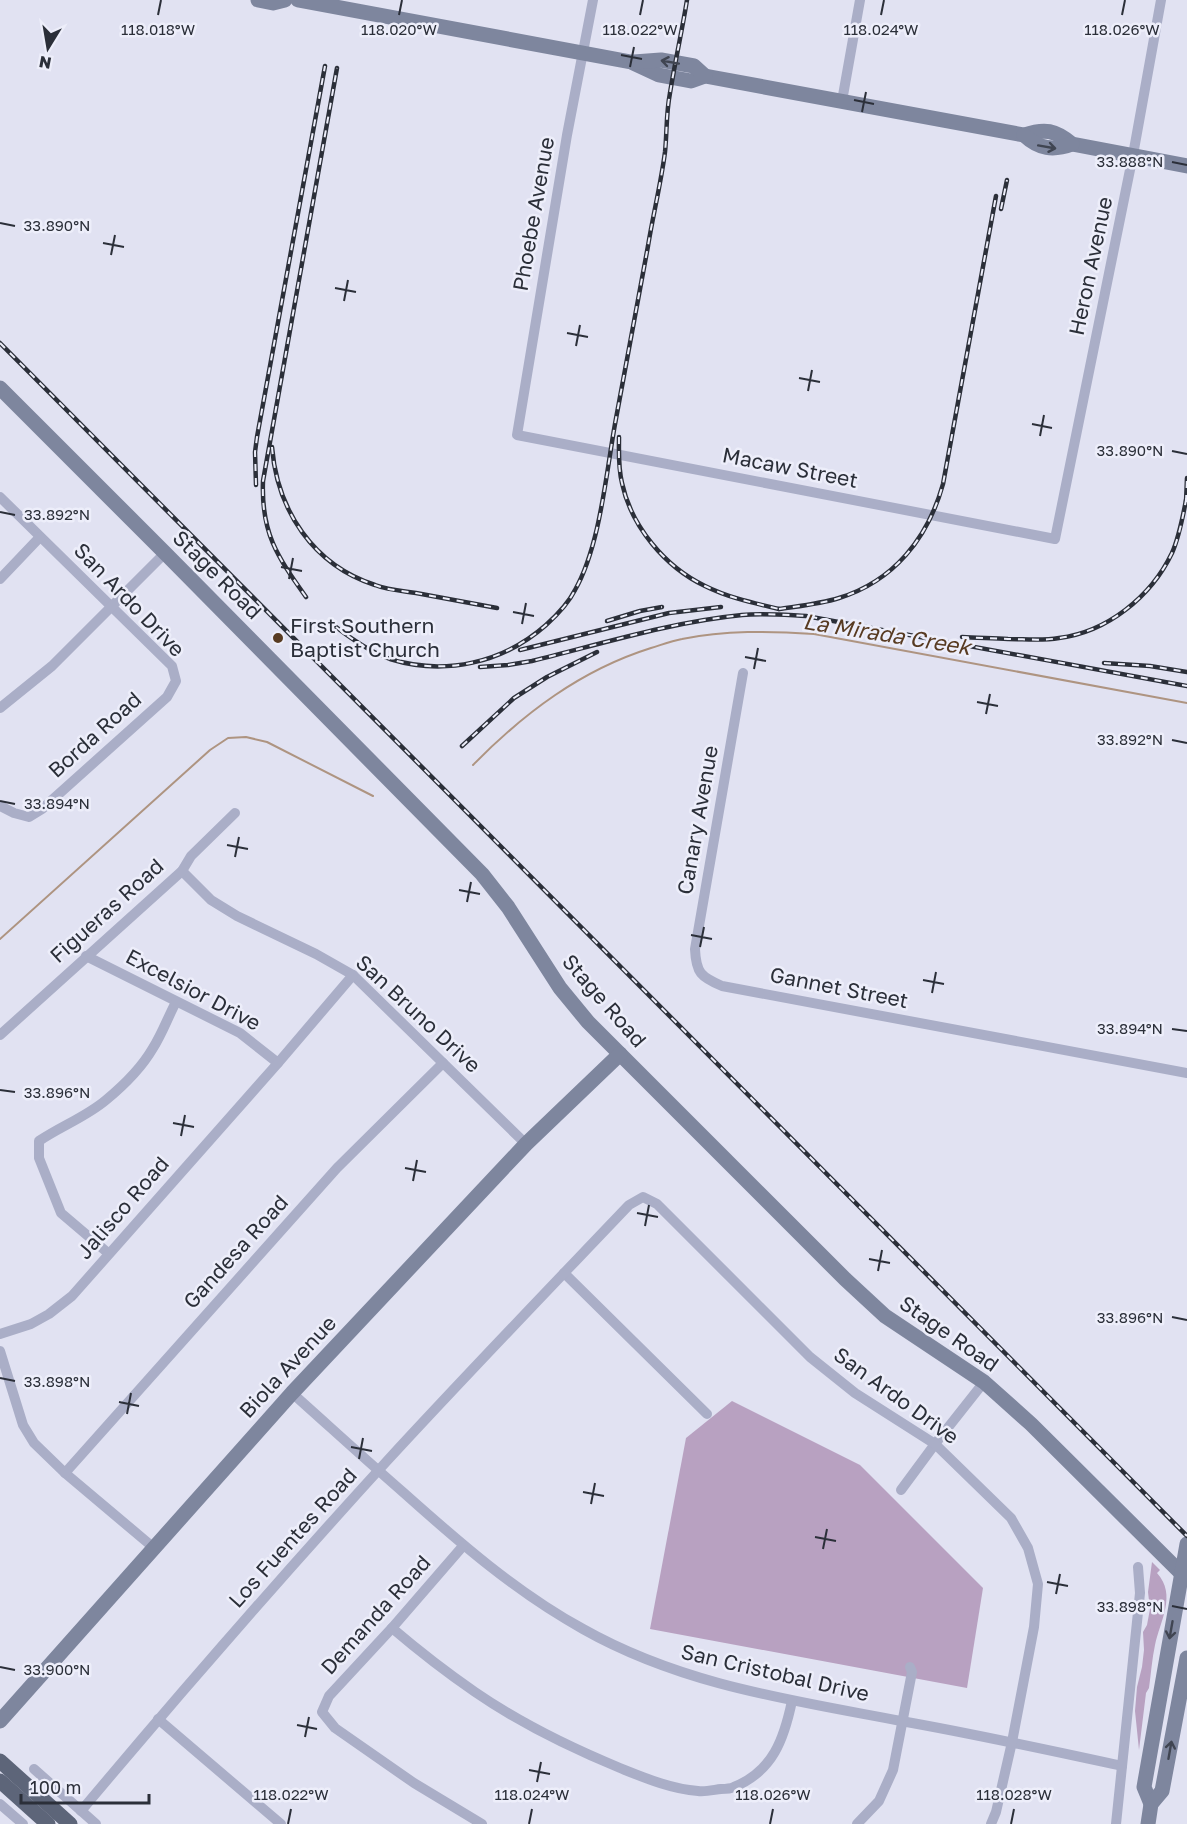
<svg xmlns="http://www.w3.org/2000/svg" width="1187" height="1824" viewBox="0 0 1187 1824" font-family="'Golos Text',sans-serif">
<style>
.green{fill:#b8a1c1}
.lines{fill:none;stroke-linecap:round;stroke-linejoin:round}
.stream{stroke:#ae9481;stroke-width:2}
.street{stroke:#aaaec7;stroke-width:10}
.secondary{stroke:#7e869e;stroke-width:15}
.primary{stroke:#5d6579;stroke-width:15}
.rail-casing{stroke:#2b2f39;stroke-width:4.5}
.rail{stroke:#edeefa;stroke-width:2;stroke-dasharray:7;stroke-linecap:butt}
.oneway{stroke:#404552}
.ticks{fill:none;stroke:#2b2f39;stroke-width:2}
.poi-dot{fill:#583b22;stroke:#edeefa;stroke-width:2}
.labels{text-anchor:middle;stroke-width:5;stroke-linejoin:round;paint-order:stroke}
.street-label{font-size:21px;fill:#2b2f39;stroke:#edeefa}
.poi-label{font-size:21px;fill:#2b2f39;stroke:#edeefa;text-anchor:start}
.water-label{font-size:22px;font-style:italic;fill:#583b22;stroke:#edeefa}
.ticks-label{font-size:15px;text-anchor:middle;fill:#2b2f39;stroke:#edeefa;stroke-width:5;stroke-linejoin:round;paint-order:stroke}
</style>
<rect width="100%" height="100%" fill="#e1e2f2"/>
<g class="green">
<path d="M732,1401L860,1465L983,1588L967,1688L650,1629L686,1438Z"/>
<path d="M1152,1562L1160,1570L1157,1573C1177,1595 1160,1621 1155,1645C1152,1659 1151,1673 1149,1688L1146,1693L1139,1750L1135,1711L1137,1687L1142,1667L1144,1650L1143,1632L1147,1625L1150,1609L1148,1592Z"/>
</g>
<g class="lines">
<g class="stream">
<path d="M473,765C524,713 581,670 651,648C661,645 671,641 682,639C725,630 770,631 814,634L1187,703"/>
<path d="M0,939L210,750L228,738L246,737L267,742L373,796"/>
</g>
<g class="street">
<path d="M593,0L567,135L517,435L1055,539L1133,155L1161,0"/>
<path d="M842,101L860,0"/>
<path d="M0,497L172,666L176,681L167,697L42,809L29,817L14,813L0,806"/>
<path d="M0,579L40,537"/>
<path d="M743,673L695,949C696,973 701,977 722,986L1187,1073"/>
<path d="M0,708L52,666L165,553"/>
<path d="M182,871L211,900L237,916L316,954L353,975L526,1144"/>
<path d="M86,956L240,1033L278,1063"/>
<path d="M0,1035L182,871L191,856L235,813"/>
<path d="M108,1253L61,1213L39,1158V1141C61,1126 86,1117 106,1100C123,1086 142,1067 153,1048C162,1034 168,1017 176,1002"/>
<path d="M564,1273L707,1414"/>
<path d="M0,1334L31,1324L49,1314L72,1296L278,1063L353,975"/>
<path d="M0,1351L23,1425L34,1443L65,1473L154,1548"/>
<path d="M292,1393C329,1426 366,1460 404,1493C460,1543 516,1592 583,1629C682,1685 791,1700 901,1721C975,1734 1048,1750 1122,1766"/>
<path d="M65,1473L337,1168L443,1063"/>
<path d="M901,1490L935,1444L984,1382"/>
<path d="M463,1546L392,1628L329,1696L322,1712L335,1728L414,1783L482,1824"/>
<path d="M392,1628C419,1651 446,1672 475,1692C520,1723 569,1747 620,1768C645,1778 671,1789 698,1791C705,1792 713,1790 721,1789C725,1789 730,1789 734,1787C773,1771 784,1739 792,1701"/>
<path d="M158,1719L281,1824"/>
<path d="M34,1769L96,1824"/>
<path d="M0,1804L23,1824"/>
<path d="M81,1811C180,1693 282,1576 386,1462C466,1375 548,1290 629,1205L643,1197L657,1204L810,1357L855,1393L935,1444L1011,1518L1028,1548L1038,1584L1034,1627L1012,1742L996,1812L991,1824"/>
<path d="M857,1824L879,1801L893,1770L912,1672L910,1667"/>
<path d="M1116,1824L1140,1593L1138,1567"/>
</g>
<g class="secondary">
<path d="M258,0L273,3L285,0"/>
<path d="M298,0L631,62L659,75L691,81L705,76L1024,135C1045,128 1055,130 1072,144L1187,166"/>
<path d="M634,62L661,60L694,66L705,76"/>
<path d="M1024,135C1039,149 1053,151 1072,144"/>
<path d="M0,388L165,553L482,874L508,907L560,988L588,1022L845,1279L885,1316L984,1382L1031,1424L1187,1579"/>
<path d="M0,1721L292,1393L526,1144L620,1054"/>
<path d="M1151,1804L1144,1787L1187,1544"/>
<path d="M1148,1824L1151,1804L1162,1791L1187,1658"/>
</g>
<g class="primary">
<path d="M0,1761L70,1824"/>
<path d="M0,1781L48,1824"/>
</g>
<g class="rail-casing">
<g id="rail">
<path d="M1001,209L1007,180"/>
<path d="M0,343L1187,1536"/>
<path d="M619,437C619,452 618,467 622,483C631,526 665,567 705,586C729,598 754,603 779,609"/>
<path d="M272,447C277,510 313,565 375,585C388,590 403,591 416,593C443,598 470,603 497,608"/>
<path d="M256,485L255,452L257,437L325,66"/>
<path d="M1186,502L1187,478"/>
<path d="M306,597C277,556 261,533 263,481L337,68"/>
<path d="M779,609C799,606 820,604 839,598C894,581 928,538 943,484L996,196"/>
<path d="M607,621L640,611L662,607"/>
<path d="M336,627C353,640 370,652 390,659C445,676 503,663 546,625C557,615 568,604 575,590C600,546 606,474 615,424C626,364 637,305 648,246C653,215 661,183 665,152C667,133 666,113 670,93C675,62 682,31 687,0"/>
<path d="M962,637C977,638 993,638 1008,639C1025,639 1042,641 1059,638C1107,632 1151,597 1172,553C1180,535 1183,515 1187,495"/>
<path d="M520,650L669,613L721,607"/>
<path d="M1104,663L1150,666L1187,672"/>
<path d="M480,667L508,665L532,661C601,644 671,622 742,615C763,613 785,615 806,616L1187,686"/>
<path d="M462,746L514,698L547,677L597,652"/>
</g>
</g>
<use href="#rail" class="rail"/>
</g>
<defs><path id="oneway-shaft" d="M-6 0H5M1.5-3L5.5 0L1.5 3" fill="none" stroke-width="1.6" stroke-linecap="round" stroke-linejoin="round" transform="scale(1.5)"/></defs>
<g class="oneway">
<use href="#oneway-shaft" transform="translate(670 62) rotate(-170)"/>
<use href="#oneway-shaft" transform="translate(1047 147) rotate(10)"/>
<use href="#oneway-shaft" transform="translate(1171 1630) rotate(100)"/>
<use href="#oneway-shaft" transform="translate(1170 1750) rotate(-80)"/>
</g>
<path class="ticks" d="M158,15L161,0M399,15L402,0M640,15L643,0M881,15L884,0M1122,15L1125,0M621,55L642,59M630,67L634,47M854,100L874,104M862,112L866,92M1172,162L1187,165M0,223L15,226M103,243L124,247M111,255L115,235M335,288L356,292M344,301L348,280M567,333L588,337M576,346L580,325M799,378L820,382M808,391L812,370M1032,424L1052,428M1040,436L1044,415M1172,451L1187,454M0,512L15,515M281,567L302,571M289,579L293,558M513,612L534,616M522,624L526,603M745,657L766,661M754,669L758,648M977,702L998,706M986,714L990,694M1172,740L1187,743M0,801L15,804M227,845L248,849M235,857L239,837M459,890L480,894M467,902L471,882M691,935L712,939M700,947L704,927M923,980L944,984M932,993L936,972M1172,1029L1187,1031M0,1090L15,1092M173,1123L194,1127M181,1136L185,1115M405,1168L426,1172M413,1181L417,1160M637,1213L658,1217M645,1226L649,1205M869,1259L890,1263M878,1271L882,1250M1172,1317L1187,1320M0,1378L15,1381M119,1402L139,1406M127,1414L131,1393M351,1447L372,1451M359,1459L363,1438M583,1492L604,1496M591,1504L595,1483M815,1537L836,1541M823,1549L827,1529M1047,1582L1068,1586M1056,1594L1060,1574M1172,1606L1187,1609M0,1667L15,1670M297,1725L317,1729M305,1737L309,1717M529,1770L550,1774M537,1782L541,1762M288,1824L291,1809M529,1824L532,1809M770,1824L773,1809M1011,1824L1014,1809"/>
<circle class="poi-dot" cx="278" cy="638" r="6"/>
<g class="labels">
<g class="street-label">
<text transform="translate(534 214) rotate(-80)" y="7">Phoebe Avenue</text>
<text transform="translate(1091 266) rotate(-78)" y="7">Heron Avenue</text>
<text transform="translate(790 468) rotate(11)" y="7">Macaw Street</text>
<text transform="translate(217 575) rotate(45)" y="7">Stage Road</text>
<text transform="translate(129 600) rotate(46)" y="7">San Ardo Drive</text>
<text transform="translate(95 735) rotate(-42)" y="7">Borda Road</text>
<text transform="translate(698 820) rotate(-80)" y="7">Canary Avenue</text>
<text transform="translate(107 911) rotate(-42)" y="7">Figueras Road</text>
<text transform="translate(839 988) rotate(11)" y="7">Gannet Street</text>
<text transform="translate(193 990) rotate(28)" y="7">Excelsior Drive</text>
<text transform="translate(604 1001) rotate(49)" y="7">Stage Road</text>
<text transform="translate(418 1014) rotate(43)" y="7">San Bruno Drive</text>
<text transform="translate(123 1208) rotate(-49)" y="7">Jalisco Road</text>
<text transform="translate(236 1252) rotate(-48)" y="7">Gandesa Road</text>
<text transform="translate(949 1334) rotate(35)" y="7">Stage Road</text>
<text transform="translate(288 1367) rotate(-47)" y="7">Biola Avenue</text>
<text transform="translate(896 1396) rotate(36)" y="7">San Ardo Drive</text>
<text transform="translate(293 1538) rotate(-48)" y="7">Los Fuentes Road</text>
<text transform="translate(376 1615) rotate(-48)" y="7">Demanda Road</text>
<text transform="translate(775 1673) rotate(13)" y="7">San Cristobal Drive</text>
</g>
<g class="poi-label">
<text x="290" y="633">First Southern<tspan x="290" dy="24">Baptist Church</tspan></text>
</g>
<g class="water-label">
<text transform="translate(887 634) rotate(9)" y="8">La Mirada Creek</text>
</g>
</g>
<g class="ticks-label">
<text x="158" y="35">118.018°W</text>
<text x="399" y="35">118.020°W</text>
<text x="640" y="35">118.022°W</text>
<text x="881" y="35">118.024°W</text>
<text x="1122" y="35">118.026°W</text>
<text x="1130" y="167">33.888°N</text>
<text x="57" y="231">33.890°N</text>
<text x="1130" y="456">33.890°N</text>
<text x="57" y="520">33.892°N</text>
<text x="1130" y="745">33.892°N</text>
<text x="57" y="809">33.894°N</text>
<text x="1130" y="1034">33.894°N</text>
<text x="57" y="1098">33.896°N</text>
<text x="1130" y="1323">33.896°N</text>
<text x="57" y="1387">33.898°N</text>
<text x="1130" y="1612">33.898°N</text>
<text x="57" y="1675">33.900°N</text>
<text x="291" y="1800">118.022°W</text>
<text x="532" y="1800">118.024°W</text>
<text x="773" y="1800">118.026°W</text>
<text x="1014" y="1800">118.028°W</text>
</g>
<g transform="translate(48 48) rotate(191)" stroke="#edeefa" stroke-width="4.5" paint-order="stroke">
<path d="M0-4.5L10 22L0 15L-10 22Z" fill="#2b2f39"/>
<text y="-9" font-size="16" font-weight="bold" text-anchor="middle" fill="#2b2f39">N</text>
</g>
<path d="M21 1794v9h128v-9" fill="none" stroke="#2b2f39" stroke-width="3"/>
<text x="30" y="1794" font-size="18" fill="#2b2f39" stroke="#edeefa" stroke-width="4.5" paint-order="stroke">100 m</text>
</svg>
